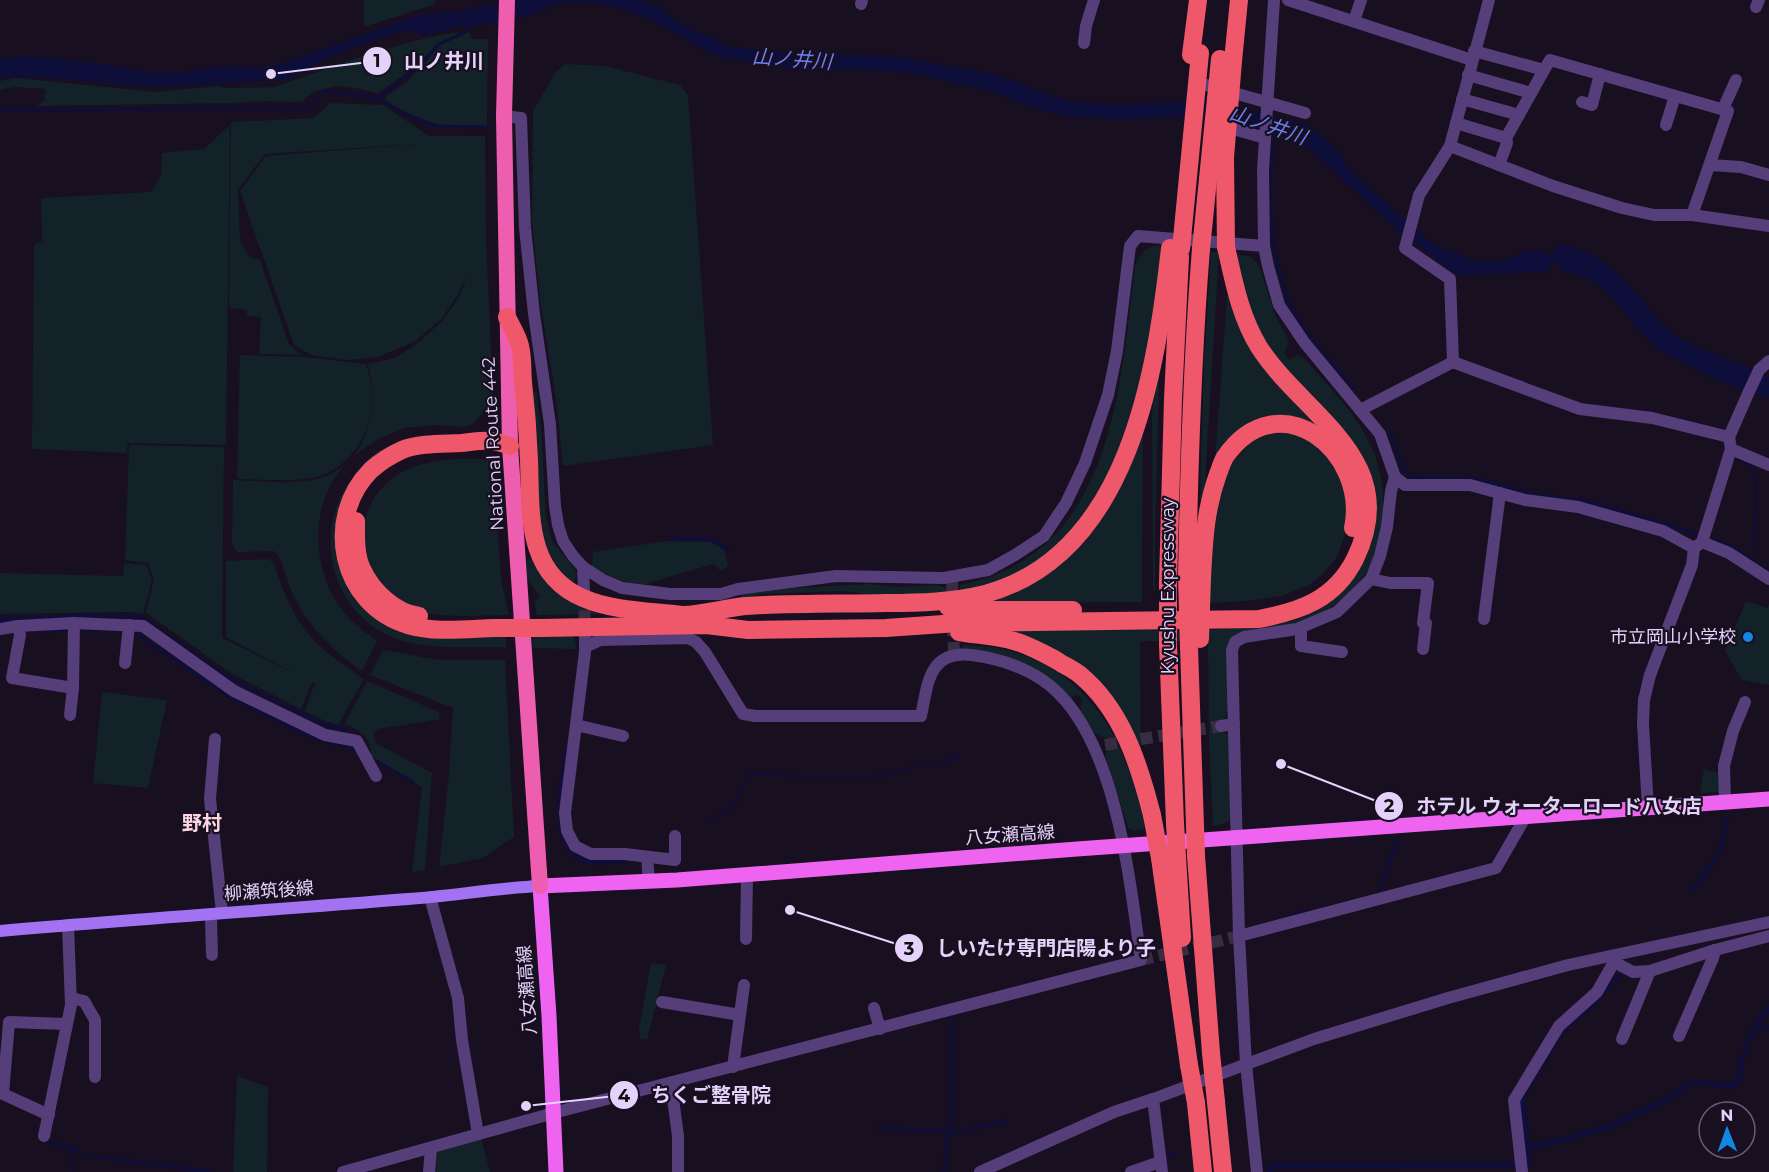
<svg xmlns="http://www.w3.org/2000/svg" width="1769" height="1172" viewBox="0 0 1769 1172" font-family="Montserrat,'Noto Sans JP',sans-serif">
<style>
.green{fill:#132229}
.water{fill:#0e0e3a}
.lines{fill:none;stroke-linecap:round;stroke-linejoin:round}
.stream{stroke:#0e0e3a;stroke-width:3}
.minor-tunnel{stroke:#372c41;stroke-width:12;stroke-dasharray:12 6;stroke-linecap:butt}
.minor{stroke:#563e7a;stroke-width:12}
.tertiary{stroke:#563e7a;stroke-width:12}
.secondary{stroke:#a272f2;stroke-width:12}
.primary{stroke:#ee63f0;stroke-width:15}
.trunk{stroke:#ee5eae;stroke-width:16}
.motorway{stroke:#ef586b;stroke-width:18}
.motorway-bridge{stroke:#ef586b;stroke-width:18}
.poi-dot{fill:#1686e3;stroke:#180f20;stroke-width:2}
.labels{text-anchor:middle;stroke-width:4.5;stroke-linejoin:round;paint-order:stroke}
.street-label{font-size:18px;fill:#e5d2fb;stroke:#180f20}
.poi-label{font-size:18px;fill:#e5d2fb;stroke:#180f20;text-anchor:end}
.water-label{font-size:20px;font-style:italic;fill:#6a82f1;stroke:#180f20}
.neighbourhood-label{font-size:20px;font-weight:bold;fill:#fbd4df;stroke:#180f20}
.leader{fill:none;stroke:#e5d2fb;stroke-width:2}
.callout-dot{fill:#e5d2fb;stroke:#180f20;stroke-width:2}
.mark-label{font-size:18px;text-anchor:middle;font-weight:bold;fill:#111}
.callout-label{font-size:20px;text-anchor:middle;font-weight:bold;fill:#e5d2fb;stroke:#180f20;stroke-width:4.5;stroke-linejoin:round;paint-order:stroke}
</style>
<rect width="100%" height="100%" fill="#180f20"/>
<g class="green">
<path d="M364,0H435V4L364,27Z"/>
<path d="M458,32L456,35L438,43L419,64L378,93L360,89L336,86L313,92L303,101L294,102L266,101L233,103L37,106L44,101L45,89L15,87L0,90V81L17,78L156,92L219,86L225,88L275,87L371,53L426,38Z"/>
<path d="M469,32L471,39H488L487,126C473,125 457,127 443,125C423,121 402,111 385,100L386,96L408,81L440,45Z"/>
<path d="M565,64L605,66L680,85L688,95L713,445L563,466L556,399L540,299L532,222L533,111L555,73Z"/>
<path d="M331,103L383,105L429,136H485L486,238L493,396L481,415L473,424L463,427L439,425L404,428L378,439L355,455C374,425 376,398 368,364L395,358L418,343L443,320L461,294L467,274L459,293L442,318L416,341L378,357L347,360L311,355L294,345L240,191L266,156L419,144L265,154L238,189L240,241L249,257L260,260L289,344L301,355L259,354L261,317L247,316V310L229,308L231,122L313,118Z"/>
<path d="M230,125L226,445L128,443L126,453L32,449L34,245L42,241L41,198L151,192L161,176L162,153L204,149Z"/>
<path d="M1156,245L1160,246V262L1148,350L1126,441L1081,522L1045,556L1021,571L999,580L960,591V585C1113,555 1120,390 1135,265C1140,254 1145,249 1156,245Z"/>
<path d="M1211,252H1219L1204,499H1200L1204,361Z"/>
<path d="M1237,254L1251,257L1259,265L1275,315L1288,339V344L1284,353L1289,360L1297,355L1305,359C1328,386 1356,413 1371,446C1392,493 1387,554 1351,592C1341,602 1326,611 1312,617C1288,628 1259,631 1233,637L1227,645L1226,652L1229,706L1225,718L1219,722V731L1230,735L1233,816L1228,822L1213,826L1209,742L1208,641H1142L1140,643L1141,760L1106,696L1000,629L1040,630H1210L1282,623L1298,619L1332,598L1375,503L1371,477L1363,456L1340,425L1282,366L1250,318Z"/>
<path d="M1227,296H1229L1328,432C1301,418 1280,408 1251,423C1247,426 1242,427 1239,431C1230,439 1223,451 1215,461Z"/>
<path d="M1160,353L1155,530V590H1153L1152,416L1153,391Z"/>
<path d="M240,355L305,357L366,364C370,378 373,391 372,405C370,437 346,470 316,477C291,483 262,479 237,479Z"/>
<path d="M536,392L541,428L546,517L552,541L575,569L577,574L575,581L572,583L554,569L537,525L529,393Z"/>
<path d="M1143,430L1142,602L970,603L1024,585L1099,520L1125,477Z"/>
<path d="M1288,432L1304,436L1339,469L1350,520L1337,557L1323,574L1309,585L1282,596L1248,601L1207,603L1212,519L1226,469L1253,440L1272,433Z"/>
<path d="M467,435L359,475L346,583L357,600L374,616L506,633V647C468,646 419,652 385,634C329,604 314,531 350,481C359,467 371,454 386,447C412,435 439,436 467,435Z"/>
<path d="M129,445L224,447L222,638L300,676L226,637V561L268,559L274,563C281,585 289,608 303,627C318,649 343,664 364,679L338,725L325,721L305,711L315,683L312,682L301,709L234,675L146,613L154,579L148,563L125,560Z"/>
<path d="M455,459H482L488,461V469L495,480L501,579L509,615C480,615 430,620 405,606C352,578 348,502 402,472C418,463 437,461 455,459Z"/>
<path d="M344,465C339,472 333,480 329,488C312,523 316,571 337,603C347,619 362,630 377,641L362,671C331,650 306,624 291,590C285,577 284,560 274,551L238,552L234,549L232,542L233,480C262,481 307,487 333,473C337,471 341,467 344,465Z"/>
<path d="M666,541L711,542L724,550L728,566L721,571L713,564L645,584C626,585 608,575 592,568L593,552Z"/>
<path d="M531,559C549,590 569,604 603,614L537,615L534,602L539,599L540,596L527,580L526,560Z"/>
<path d="M124,563L146,565L152,580L143,614L130,612L0,614V573L123,576Z"/>
<path d="M868,584L898,587L936,585L948,588L949,594L879,596L841,591L764,594L741,598L742,594L756,590Z"/>
<path d="M1746,601L1767,608L1769,605V685L1742,680L1725,651Z"/>
<path d="M573,632L577,649L532,648L533,634Z"/>
<path d="M963,645C1029,645 1081,677 1113,734C1119,744 1123,757 1128,768C1135,784 1146,812 1144,829L1133,831L1128,828L1105,754L1111,749L1106,738C1091,735 1076,715 1082,700L1078,695L1071,698L1067,696L1047,679L967,651L962,648Z"/>
<path d="M383,650L440,660H505L514,837L483,858L439,867L449,774L453,708L370,675Z"/>
<path d="M367,681L439,712L440,719L379,729L373,734L376,743L432,773L425,870L412,872L422,787L371,756C372,736 360,732 345,723Z"/>
<path d="M102,692L167,700L148,788L93,783Z"/>
<path d="M1704,769L1721,774V792L1700,793Z"/>
<path d="M651,963L666,965L647,1040L640,1039L639,1029Z"/>
<path d="M237,1076L268,1087L267,1172H233Z"/>
<path d="M481,1138L490,1172H432L434,1151Z"/>
</g>
<g class="water">
<path d="M515,0H640L662,8L671,17L691,30L712,37L725,46L808,54L898,56L998,75L1059,98L1078,103L1113,104L1163,103L1204,100L1222,101L1241,108L1299,121L1316,131L1341,154L1347,167L1362,182L1430,241L1442,249L1453,251L1474,261L1504,260L1526,251L1544,249L1546,255L1557,252L1555,245C1596,246 1623,277 1648,307C1656,316 1663,326 1673,333C1693,348 1721,356 1744,365C1753,369 1760,374 1769,377V398C1739,392 1711,377 1684,363C1677,359 1667,355 1660,350C1627,325 1609,274 1562,272L1559,262L1549,265L1550,272L1457,275L1401,233L1298,139H1292L1282,135L1236,123L1225,118L1204,115L1128,120L1068,117L1031,107L990,91L929,77L907,73L863,70H792L720,57L710,53L652,20L624,10L593,3L569,2L553,5L531,15L478,26H457C454,29 432,35 426,35C418,34 411,29 404,31C363,42 323,59 286,80H281L150,87L30,76L0,78V59L23,56L56,58L107,65L147,73H177L226,66L260,68L275,65L302,57L418,15L461,11Z"/>
<path d="M1736,459L1755,466L1757,483L1755,557L1753,560L1769,571V576L1712,543V538C1728,542 1738,548 1751,558L1753,555L1755,482L1752,467L1735,460Z"/>
<path d="M76,614L142,616L226,675L322,722L347,728L346,732L326,727L221,676L141,619L88,618L0,622V618C25,615 51,618 76,614Z"/>
<path d="M565,746H569L561,816L575,853L582,857L593,861L627,859V863C613,863 593,867 581,862C544,845 561,777 565,746Z"/>
<path d="M957,755H961L960,757L951,761L931,765L916,766L878,778L804,779L788,776L753,774L747,778L737,805L711,822L710,820L734,804L747,775L750,772L781,773L802,777L877,776L916,764H928L946,760Z"/>
<path d="M1725,817H1730L1722,851L1709,872L1691,895L1689,892L1718,852Z"/>
<path d="M1619,973L1622,976L1620,978L1590,1011L1571,1026L1564,1033L1525,1098L1530,1144L1568,1136L1608,1124L1667,1097L1687,1082L1701,1080L1731,1084L1736,1080C1740,1051 1751,1026 1769,1003V1011L1761,1022L1762,1025L1769,1027V1030L1758,1028C1746,1045 1745,1065 1740,1084L1735,1088L1730,1089L1697,1084L1690,1085L1672,1100L1610,1129L1568,1141L1531,1149L1532,1167L1276,1169L1273,1172H1267V1163L1526,1162L1527,1160L1520,1106L1521,1097L1561,1031L1587,1008Z"/>
<path d="M46,1140C57,1143 73,1143 80,1153L208,1170L212,1172H200L82,1156L69,1149L75,1172H73L67,1147L46,1143Z"/>
</g>
<g class="lines">
<g class="stream">
<path d="M377,98L395,86L421,64L439,44L464,33L470,24"/>
<path d="M0,110L310,108L321,92L328,91L377,98L409,116L435,126L487,127"/>
<path d="M1279,131C1276,138 1273,146 1272,153C1265,207 1273,278 1301,325C1316,348 1337,368 1354,389"/>
<path d="M1391,434L1401,464L1410,477L1477,479L1533,494L1591,502L1697,534"/>
<path d="M668,539H705L715,541L728,549"/>
<path d="M78,630H101"/>
<path d="M42,631L71,630"/>
<path d="M131,633L138,635L238,702L300,732L322,740L345,746L358,752"/>
<path d="M372,759L412,781"/>
<path d="M1379,894L1397,839"/>
<path d="M1286,917L1308,911"/>
<path d="M1147,952L1154,950"/>
<path d="M877,1128L938,1131L950,1128L952,1125L951,1015"/>
<path d="M947,1135L1007,1120"/>
<path d="M1168,1155L1175,1153"/>
<path d="M944,1172L947,1134"/>
</g>
<g class="minor-tunnel">
<path d="M952,580L953,607"/>
<path d="M584,592L585,633"/>
<path d="M953,624L954,656"/>
<path d="M1105,745L1221,726"/>
<path d="M1141,960L1239,936"/>
</g>
<g class="minor">
<path d="M1288,0L1472,60"/>
<path d="M1489,0L1450,146L1419,195L1405,248L1450,279L1453,362L1580,409L1652,418L1729,437"/>
<path d="M861,4L862,0"/>
<path d="M1756,7L1759,0"/>
<path d="M1354,21L1361,0"/>
<path d="M1084,43L1086,26L1094,0"/>
<path d="M1474,51L1544,70L1550,60L1728,111L1692,215"/>
<path d="M1468,75L1531,93"/>
<path d="M1206,85L1305,113"/>
<path d="M1462,99L1519,115"/>
<path d="M1582,102L1592,105L1600,74"/>
<path d="M1723,109L1736,80"/>
<path d="M504,116L521,118L525,228L534,314L550,424L555,506L558,525L563,541L573,556L583,567L603,580L622,588L670,594H721L738,589L836,576L944,578L988,570L1015,555L1044,536L1066,503L1085,463L1108,395L1117,351L1130,246L1138,236L1264,246"/>
<path d="M1456,123L1506,138L1544,70"/>
<path d="M1666,125L1675,96"/>
<path d="M1223,126L1265,138"/>
<path d="M1450,146L1553,186L1622,208L1654,215H1692L1769,226"/>
<path d="M1499,165L1507,143L1506,138"/>
<path d="M1710,165L1741,167L1769,175"/>
<path d="M1360,410L1453,362"/>
<path d="M1731,449L1769,465"/>
<path d="M1395,477L1405,485H1470L1525,500L1578,507L1663,531L1694,548"/>
<path d="M1702,542L1729,553L1769,579"/>
<path d="M583,567L584,591"/>
<path d="M1371,579L1390,583H1428L1423,623H1426L1423,649"/>
<path d="M1484,619L1500,493"/>
<path d="M18,626L20,635L12,678L73,688"/>
<path d="M1301,628V646L1342,652"/>
<path d="M0,629L18,626L74,623L143,626L234,691L325,735L357,741L376,776"/>
<path d="M585,633V652L565,813L567,831L575,846L591,854H625L675,860V836"/>
<path d="M125,663L129,625"/>
<path d="M70,715L73,688L74,623"/>
<path d="M576,725L623,736"/>
<path d="M1221,726L1234,724"/>
<path d="M215,739L210,799L222,913"/>
<path d="M1725,803L1724,766L1733,731L1745,702"/>
<path d="M1648,808L1643,724L1644,700L1650,675L1692,565L1694,548L1702,542L1731,449L1729,437L1747,396L1759,370L1769,361"/>
<path d="M647,857L649,881"/>
<path d="M430,897L458,998L462,1040L478,1134"/>
<path d="M211,919L212,955"/>
<path d="M1239,936L1496,868L1526,816"/>
<path d="M746,939L747,875"/>
<path d="M1614,962L1633,972L1650,971L1715,950L1769,936"/>
<path d="M71,998L84,1001L95,1020V1077"/>
<path d="M662,1002L740,1015"/>
<path d="M874,1008L880,1029"/>
<path d="M1679,1036L1713,958L1715,950"/>
<path d="M1622,1039L1650,971"/>
<path d="M733,1067L744,985"/>
<path d="M671,1084L678,1136V1172"/>
<path d="M1153,1099L1162,1172"/>
<path d="M49,1115L3,1094L9,1022L66,1024"/>
<path d="M44,1136L71,1005L68,925"/>
<path d="M343,1172L561,1111L1141,960C1129,878 1116,728 1041,679C1021,666 995,658 972,655C928,650 928,684 921,716H755L743,714L705,652L696,642L688,638L600,640L585,647"/>
<path d="M429,1172L431,1148"/>
<path d="M1131,1172L1160,1162"/>
<path d="M1257,1172L1246,1064L1239,936L1232,650L1235,642L1244,637L1297,629L1337,612L1371,579L1380,556L1387,527L1391,491L1395,477L1380,434L1304,342L1279,305L1268,266L1264,246L1263,170L1274,0"/>
<path d="M1522,1172L1514,1100L1559,1026L1597,992L1614,962L1612,957"/>
</g>
<path class="tertiary" d="M980,1172L1114,1112L1153,1099L1314,1039L1448,998L1568,965L1769,922"/>
<path class="secondary" d="M0,931C136,919 272,910 408,899C452,896 496,888 540,886"/>
<path class="primary" d="M556,1172L549,1016L540,886L677,880L1077,849L1769,799"/>
<path class="trunk" d="M507,0L504,116L510,446L540,886"/>
<g class="motorway">
<path d="M1191,55L1198,0"/>
<path d="M1233,61L1239,0"/>
<path d="M507,317C511,326 518,336 520,346C523,358 522,371 523,382C526,408 528,434 529,460C531,513 525,573 583,598C613,611 649,611 682,615"/>
<path d="M356,521C356,536 355,555 362,569C372,591 395,613 419,616"/>
<path d="M1187,577C1189,468 1192,359 1201,249"/>
<path d="M1202,578C1204,541 1205,510 1218,474C1220,469 1222,462 1225,457C1278,380 1369,451 1353,528"/>
<path d="M1168,582L1173,399L1180,257"/>
<path d="M948,607L979,610H1073"/>
<path d="M683,615C704,614 725,608 746,606C792,603 840,604 886,603C920,603 953,602 985,594C1129,555 1156,373 1170,248"/>
<path d="M494,628C466,629 435,633 408,625C340,605 323,518 371,470C380,462 391,455 402,450C420,443 442,444 461,443C471,442 482,440 493,441C498,442 505,444 510,446"/>
<path d="M540,628L706,625L748,630L886,628L958,623L1259,619C1301,611 1335,599 1355,559C1404,459 1303,416 1259,347C1240,316 1234,282 1226,247"/>
<path d="M959,632C977,635 996,636 1014,641C1028,645 1043,653 1056,660C1063,665 1073,669 1079,674C1122,709 1139,764 1152,815"/>
<path d="M1168,644L1175,823"/>
<path d="M1189,647L1195,826"/>
<path d="M1196,856L1211,1053"/>
<path d="M1177,857L1182,938"/>
<path d="M1160,858L1189,1065"/>
<path d="M1216,1102L1223,1172"/>
<path d="M1196,1103L1203,1172"/>
</g>
<g class="motorway-bridge">
<path d="M1226,247L1225,157L1233,61"/>
<path d="M1181,249L1200,53"/>
<path d="M1201,249L1220,59"/>
<path d="M1187,577L1189,647"/>
<path d="M1168,582V644"/>
<path d="M494,628H540"/>
<path d="M1200,639L1202,578"/>
<path d="M1152,815L1160,858"/>
<path d="M1175,823L1177,857"/>
<path d="M1195,826L1196,856"/>
<path d="M1211,1053L1216,1102"/>
<path d="M1189,1065L1196,1103"/>
</g>
</g>
<circle class="poi-dot" cx="1748" cy="637" r="6"/>
<g class="labels">
<g class="street-label">
<text transform="translate(493 444) rotate(-93)" y="6">National Route 442</text>
<text transform="translate(1168 586) rotate(-90)" y="6">Kyushu Expressway</text>
<text transform="translate(1010 835) rotate(-4)" y="6">八女瀬高線</text>
<text transform="translate(269 891) rotate(-4)" y="6">柳瀬筑後線</text>
<text transform="translate(527 990) rotate(-94)" y="6">八女瀬高線</text>
</g>
<g class="poi-label">
<text x="1736" y="643">市立岡山小学校</text>
</g>
<g class="water-label">
<text transform="translate(792 59) rotate(4)" y="7">山ノ井川</text>
<text transform="translate(1268 125) rotate(19)" y="7">山ノ井川</text>
</g>
<g class="neighbourhood-label">
<text x="202" y="830">野村</text>
</g>
</g>
<path class="leader" d="M271 74L377 61M1281 764L1389 806M790 910L909 948M526 1106L624 1095"/>
<g class="callout-dot">
<circle cx="271" cy="74" r="6"/>
<circle cx="1281" cy="764" r="6"/>
<circle cx="790" cy="910" r="6"/>
<circle cx="526" cy="1106" r="6"/>
<circle cx="377" cy="61" r="15"/>
<circle cx="1389" cy="806" r="15"/>
<circle cx="909" cy="948" r="15"/>
<circle cx="624" cy="1095" r="15"/>
</g>
<g class="mark-label">
<text x="377" y="67">1</text>
<text x="1389" y="812">2</text>
<text x="909" y="955">3</text>
<text x="624" y="1102">4</text>
</g>
<g class="callout-label">
<text x="444" y="68">山ノ井川</text>
<text x="1559" y="813">ホテル ウォーターロード八女店</text>
<text x="1046" y="955">しいたけ専門店陽より子</text>
<text x="711" y="1102">ちくご整骨院</text>
</g>
<g transform="translate(1727 1130) rotate(359)"><circle r="28" fill="#180f20" stroke="#6a5d78" stroke-width="1.5"/>
<path d="M0-4.5L10 22L0 15L-10 22Z" fill="#1686e3"/>
<text y="-9" font-size="16" font-weight="bold" text-anchor="middle" fill="#e5d2fb">N</text>
</g>
</svg>
